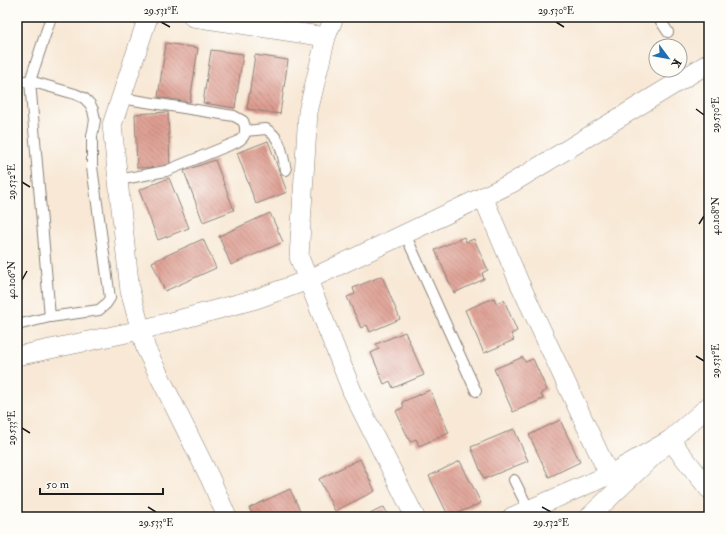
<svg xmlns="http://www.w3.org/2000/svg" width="726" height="534" viewBox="0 0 726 534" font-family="'IM FELL Double Pica',serif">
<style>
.building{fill:url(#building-back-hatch)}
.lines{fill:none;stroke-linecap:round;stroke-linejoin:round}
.service-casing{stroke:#8a8278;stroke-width:12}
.minor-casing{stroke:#8a8278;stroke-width:20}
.service{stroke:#fff;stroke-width:10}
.minor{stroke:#fff;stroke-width:19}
.ticks{fill:none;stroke:#1c1c1c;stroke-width:1.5}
.neatline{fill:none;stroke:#1c1c1c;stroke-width:1.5}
.ticks-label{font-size:10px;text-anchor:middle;fill:#1c1c1c}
</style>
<defs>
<pattern id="building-back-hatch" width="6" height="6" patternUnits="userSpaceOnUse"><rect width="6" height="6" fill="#dd9b8f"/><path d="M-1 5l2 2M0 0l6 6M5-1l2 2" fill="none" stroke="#b27e74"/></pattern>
</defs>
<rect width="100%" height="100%" fill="#fdfcf7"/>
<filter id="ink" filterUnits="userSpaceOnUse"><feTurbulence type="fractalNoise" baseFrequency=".025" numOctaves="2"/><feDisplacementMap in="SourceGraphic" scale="8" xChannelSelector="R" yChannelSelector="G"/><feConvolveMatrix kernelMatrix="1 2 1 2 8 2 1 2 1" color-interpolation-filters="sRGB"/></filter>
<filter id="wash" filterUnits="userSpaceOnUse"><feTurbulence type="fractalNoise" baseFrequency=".012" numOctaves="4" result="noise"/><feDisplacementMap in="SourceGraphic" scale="16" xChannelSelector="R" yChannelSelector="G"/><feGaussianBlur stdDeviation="0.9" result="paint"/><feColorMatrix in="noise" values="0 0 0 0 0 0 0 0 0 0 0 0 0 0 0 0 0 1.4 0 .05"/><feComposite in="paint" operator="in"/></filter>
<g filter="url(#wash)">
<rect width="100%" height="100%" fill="#f8e8d5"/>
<g id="blocks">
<g class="building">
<path d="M166,43L198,48L190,102L158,97Z"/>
<path d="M211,50L243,54L235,108L203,103Z"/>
<path d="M255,55L288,60L280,114L247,109Z"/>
<path d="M168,112L170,167L137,168L135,114Z"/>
<path d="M268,141L287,192L256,204L237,153Z"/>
<path d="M215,160L234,210L203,222L184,171Z"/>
<path d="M169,178L189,228L158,240L139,190Z"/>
<path d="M270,213L283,242L231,265L219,236Z"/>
<path d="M464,237L466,242L474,239L488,270L482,273L484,279L454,293L435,250Z"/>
<path d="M203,239L216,268L165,291L152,262Z"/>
<path d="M382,276L400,319L370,332L367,325L361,328L347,297L355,294L353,288Z"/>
<path d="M494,298L496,303L504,300L517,331L511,334L514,340L484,353L465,310Z"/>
<path d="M405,332L424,375L393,388L390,381L384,384L371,353L379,349L376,344Z"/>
<path d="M523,357L525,362L533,359L547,390L541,393L543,399L513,412L494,369Z"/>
<path d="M430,390L449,433L419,446L416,439L410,442L396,411L404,407L402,402Z"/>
<path d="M560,420L580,462L549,477L529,435Z"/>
<path d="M514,429L528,461L484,479L471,447Z"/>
<path d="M360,459L375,491L335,511L319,479Z"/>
<path d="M460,461L481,503L449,517L429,476Z"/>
<path d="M290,489L303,517H254L249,508Z"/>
<path d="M384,507L389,517H364Z"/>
</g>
</g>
</g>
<g filter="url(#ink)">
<use href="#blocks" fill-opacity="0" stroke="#8a8278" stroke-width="1"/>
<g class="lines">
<g class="service-casing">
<g id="service">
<path d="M658,17L668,32"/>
<path d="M17,81H30L75,94L84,98L90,104L93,110L95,120L92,136V167L110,298L106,304L99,310L50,317L17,325"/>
<path d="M245,131L266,129C282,138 282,154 286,170"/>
<path d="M118,180L166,171L237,142C246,137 247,130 243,121L234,116L121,98"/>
<path d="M405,234L476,391"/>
<path d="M50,317L30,81L51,17"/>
<path d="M514,480L529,510"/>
</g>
</g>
<g class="minor-casing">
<g id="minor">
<path d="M148,17L112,125L130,291L146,349L210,478L227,517"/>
<path d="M193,17L326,37"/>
<path d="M334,17L326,37L308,112L299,257L352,391L415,517"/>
<path d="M483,197L519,282L609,475"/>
<path d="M17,356L141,330L256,299L308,280L512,183L709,63"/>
<path d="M512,517L609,475L670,440L709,406"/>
<path d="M589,517L670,440L709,489"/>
</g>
</g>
<use href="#service" class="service"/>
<use href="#minor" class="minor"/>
</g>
</g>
<path class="ticks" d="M161,22L170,27M556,22L564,27M696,109L704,115M22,182L30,187M699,224L704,216M22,280L27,271M696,356L704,361M22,428L30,433M148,507L156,512M542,507L551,512"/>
<rect width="726" height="534" fill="none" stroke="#fdfcf7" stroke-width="44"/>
<g transform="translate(668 58) rotate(122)"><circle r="19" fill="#fdfcf7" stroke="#a3a29f"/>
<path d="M0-3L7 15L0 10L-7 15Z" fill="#1f6fb2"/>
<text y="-6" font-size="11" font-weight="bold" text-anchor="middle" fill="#1c1c1c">K</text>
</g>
<path d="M40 488v6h123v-6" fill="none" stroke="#1c1c1c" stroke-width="2"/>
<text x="46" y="488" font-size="12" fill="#1c1c1c" stroke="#fdfcf7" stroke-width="3" paint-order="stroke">50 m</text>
<rect x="22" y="22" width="682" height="490" class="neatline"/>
<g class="ticks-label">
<text x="161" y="14">29.531°E</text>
<text x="556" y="14">29.530°E</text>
<text transform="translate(715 115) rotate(-90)" y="4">29.530°E</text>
<text transform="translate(11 182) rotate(-90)" y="4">29.532°E</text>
<text transform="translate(715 216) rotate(-90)" y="4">40.108°N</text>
<text transform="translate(11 280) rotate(-90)" y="4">40.106°N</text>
<text transform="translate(715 361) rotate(-90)" y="4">29.531°E</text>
<text transform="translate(11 428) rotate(-90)" y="4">29.533°E</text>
<text x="156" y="526">29.533°E</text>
<text x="551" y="526">29.532°E</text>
</g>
</svg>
